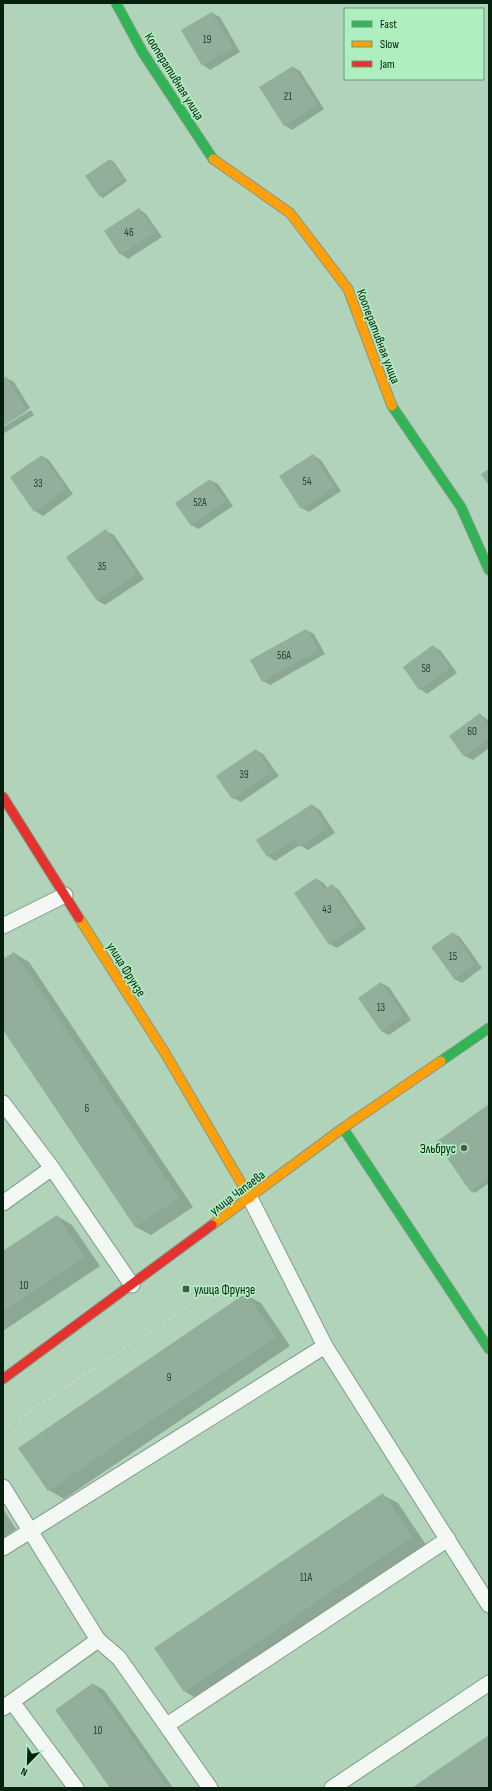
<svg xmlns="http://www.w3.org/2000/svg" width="492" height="1791" viewBox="0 0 492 1791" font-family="'Sofia Sans Condensed',sans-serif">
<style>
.shadow{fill:#0003}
.building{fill:#93af9b}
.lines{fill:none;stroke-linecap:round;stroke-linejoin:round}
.lane-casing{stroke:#809b88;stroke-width:17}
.fast-casing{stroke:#809b88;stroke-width:11}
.slow-casing{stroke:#809b88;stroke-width:11}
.jam-casing{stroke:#809b88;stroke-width:11}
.path{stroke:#c8d2cb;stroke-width:2.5;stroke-dasharray:3 3;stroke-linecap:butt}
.lane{stroke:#f3f8f4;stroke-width:15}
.fast{stroke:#30b455;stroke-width:9}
.slow{stroke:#ff9f0a;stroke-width:9}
.jam{stroke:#e5322d;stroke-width:9}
.poi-dot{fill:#425e4a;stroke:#afeebf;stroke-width:1.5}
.labels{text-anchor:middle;stroke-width:3.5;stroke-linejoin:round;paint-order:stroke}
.number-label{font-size:11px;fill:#294331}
.street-label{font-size:13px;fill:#061f0e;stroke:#afeebf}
.poi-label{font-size:13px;fill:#061f0e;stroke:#afeebf;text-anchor:end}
</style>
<rect width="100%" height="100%" fill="#b0d3b9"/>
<g class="shadow">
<path d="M212,13L220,17L240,52L210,70L203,65Z"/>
<path d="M293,67L300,71L324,109L292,130L284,125Z"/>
<path d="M110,160L114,162L127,181L103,198L99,195Z"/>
<path d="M139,209L146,214L162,237L128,259L121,254Z"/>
<path d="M6,378L14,382L30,408L3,424V380Z"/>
<path d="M31,410L34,415L3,434V427Z"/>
<path d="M313,455L321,460L341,491L309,512L301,508Z"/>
<path d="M42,456L49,460L73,494L43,516L35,511Z"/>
<path d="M210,480L218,484L233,506L199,529L191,525Z"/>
<path d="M106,531L114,535L144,579L105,605L98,601Z"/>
<path d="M306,630L314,634L325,654L270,685L263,681Z"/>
<path d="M433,646L441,651L457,673L427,694L420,689Z"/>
<path d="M480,714L489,721V748L473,760L465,756Z"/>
<path d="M256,750L263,754L279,776L241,802L233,798Z"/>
<path d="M312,805L320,810L335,833L308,850L300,845L275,861L268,856Z"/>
<path d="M316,879L324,883L327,888L332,885L339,890L366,929L337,948L330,944Z"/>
<path d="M453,933L460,937L482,968L462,983L454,979Z"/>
<path d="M14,953L29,962L193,1207L151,1235L136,1227L3,1028V961Z"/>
<path d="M381,983L389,987L411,1020L389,1035L381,1031Z"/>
<path d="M489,1105V1183L475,1193L471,1191L437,1142Z"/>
<path d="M57,1216L72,1225L100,1266L3,1331V1252Z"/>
<path d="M246,1295L261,1303L290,1346L64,1499L49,1490Z"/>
<path d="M383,1495L398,1503L427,1546L200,1700L185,1692Z"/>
<path d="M3,1509L16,1529L3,1538Z"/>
<path d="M93,1684L104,1690L173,1788H111Z"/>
</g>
<g class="building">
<path d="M212,12L233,48L202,66L181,30Z"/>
<path d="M293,66L318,105L284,126L259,87Z"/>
<path d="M110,159L124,179L99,196L85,176Z"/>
<path d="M139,208L155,233L120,255L104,231Z"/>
<path d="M6,376L27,411L3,426V379Z"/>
<path d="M313,454L334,487L301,509L279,476Z"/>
<path d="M42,455L66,489L34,512L10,477Z"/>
<path d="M489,469V486L481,474Z"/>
<path d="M210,479L226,501L191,526L175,503Z"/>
<path d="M106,529L137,574L97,601L66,557Z"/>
<path d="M306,629L318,650L262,682L250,660Z"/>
<path d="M433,645L450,668L419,690L403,667Z"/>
<path d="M480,713L489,726V739L464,757L449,736Z"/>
<path d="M256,749L272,772L232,799L216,776Z"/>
<path d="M312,804L328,828L300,847L295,839L267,857L256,840Z"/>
<path d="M316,878L324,889L332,884L359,925L329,945L294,893Z"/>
<path d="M453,932L475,964L454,979L431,947Z"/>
<path d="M14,952L179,1198L135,1227L3,1030V959Z"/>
<path d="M381,982L404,1016L381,1031L358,998Z"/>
<path d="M489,1104V1178L470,1191L436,1142Z"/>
<path d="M57,1215L85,1257L3,1312V1251Z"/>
<path d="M246,1293L276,1337L48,1491L18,1448Z"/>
<path d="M383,1493L412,1537L184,1692L154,1648Z"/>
<path d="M93,1683L168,1788H110L84,1751L55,1710Z"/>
<path d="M489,1735V1788H412L439,1769Z"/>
</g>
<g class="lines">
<g class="lane-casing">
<g id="lane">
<path d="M3,926L65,895"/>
<path d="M3,1103L52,1168"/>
<path d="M250,1198L325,1346L489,1605"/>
<path d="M3,1203L52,1168L132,1285"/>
<path d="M3,1487L98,1640"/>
<path d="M3,1548L325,1346"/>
<path d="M12,1702L76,1788"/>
<path d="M3,1708L98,1640L119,1658L210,1788"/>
<path d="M167,1725L448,1539"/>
<path d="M332,1788L489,1683"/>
</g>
</g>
<g class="fast-casing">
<g id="fast">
<path d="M116,3L143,53L213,159"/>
<path d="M392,406L461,507L489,570"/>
<path d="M441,1061L489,1028"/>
<path d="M343,1128L489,1349"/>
</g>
</g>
<g class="slow-casing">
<g id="slow">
<path d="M213,159L290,213L348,289L392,406"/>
<path d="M79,918L165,1053L250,1198"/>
<path d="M212,1225L343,1128L441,1061"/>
</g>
</g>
<g class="jam-casing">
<g id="jam">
<path d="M3,797L79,918"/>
<path d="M3,1379L212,1225"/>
</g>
</g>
<path class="path" d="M3,1429L191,1304"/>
<use href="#lane" class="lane"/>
<use href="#fast" class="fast"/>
<use href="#slow" class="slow"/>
<use href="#jam" class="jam"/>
</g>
<g class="poi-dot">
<circle cx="464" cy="1148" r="4"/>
<rect x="182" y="1285" width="8" height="8" rx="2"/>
</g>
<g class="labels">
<g class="number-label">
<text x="207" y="43">19</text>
<text x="288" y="100">21</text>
<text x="129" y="236">46</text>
<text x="307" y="485">54</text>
<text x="38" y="487">33</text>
<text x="200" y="506">52А</text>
<text x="102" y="570">35</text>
<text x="284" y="659">56А</text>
<text x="426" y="672">58</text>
<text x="472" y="735">60</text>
<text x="244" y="778">39</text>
<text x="327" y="913">43</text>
<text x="453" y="960">15</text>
<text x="381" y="1011">13</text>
<text x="87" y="1112">6</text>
<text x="24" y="1289">10</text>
<text x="169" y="1381">9</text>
<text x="306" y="1581">11А</text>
<text x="98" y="1734">10</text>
</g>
<g class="street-label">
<text transform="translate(175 76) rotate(58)" y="5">Кооперативная улица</text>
<text transform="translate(379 336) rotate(69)" y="5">Кооперативная улица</text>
<text transform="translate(127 969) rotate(58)" y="5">улица Фрунзе</text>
<text transform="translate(237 1192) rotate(-37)" y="5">улица Чапаева</text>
</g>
<g class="poi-label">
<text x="456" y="1153">Эльбрус</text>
<text x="194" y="1294" text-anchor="start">улица Фрунзе</text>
</g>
</g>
<rect width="492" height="1791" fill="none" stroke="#061f0e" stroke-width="8"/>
<rect x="344" y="8" width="140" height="72" fill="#afeebf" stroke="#6b9b78"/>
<rect x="352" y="21" width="20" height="6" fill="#30b455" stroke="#6b9b78"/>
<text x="380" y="28" font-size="12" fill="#061f0e">Fast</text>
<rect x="352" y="41" width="20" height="6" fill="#ff9f0a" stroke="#6b9b78"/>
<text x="380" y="48" font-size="12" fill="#061f0e">Slow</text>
<rect x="352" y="61" width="20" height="6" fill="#e5322d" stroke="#6b9b78"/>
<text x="380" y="68" font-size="12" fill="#061f0e">Jam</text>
<g transform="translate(28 1763) rotate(203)" stroke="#afeebf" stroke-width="3" paint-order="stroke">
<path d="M0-3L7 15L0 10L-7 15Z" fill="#061f0e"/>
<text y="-6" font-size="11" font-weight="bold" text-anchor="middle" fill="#061f0e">N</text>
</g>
</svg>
